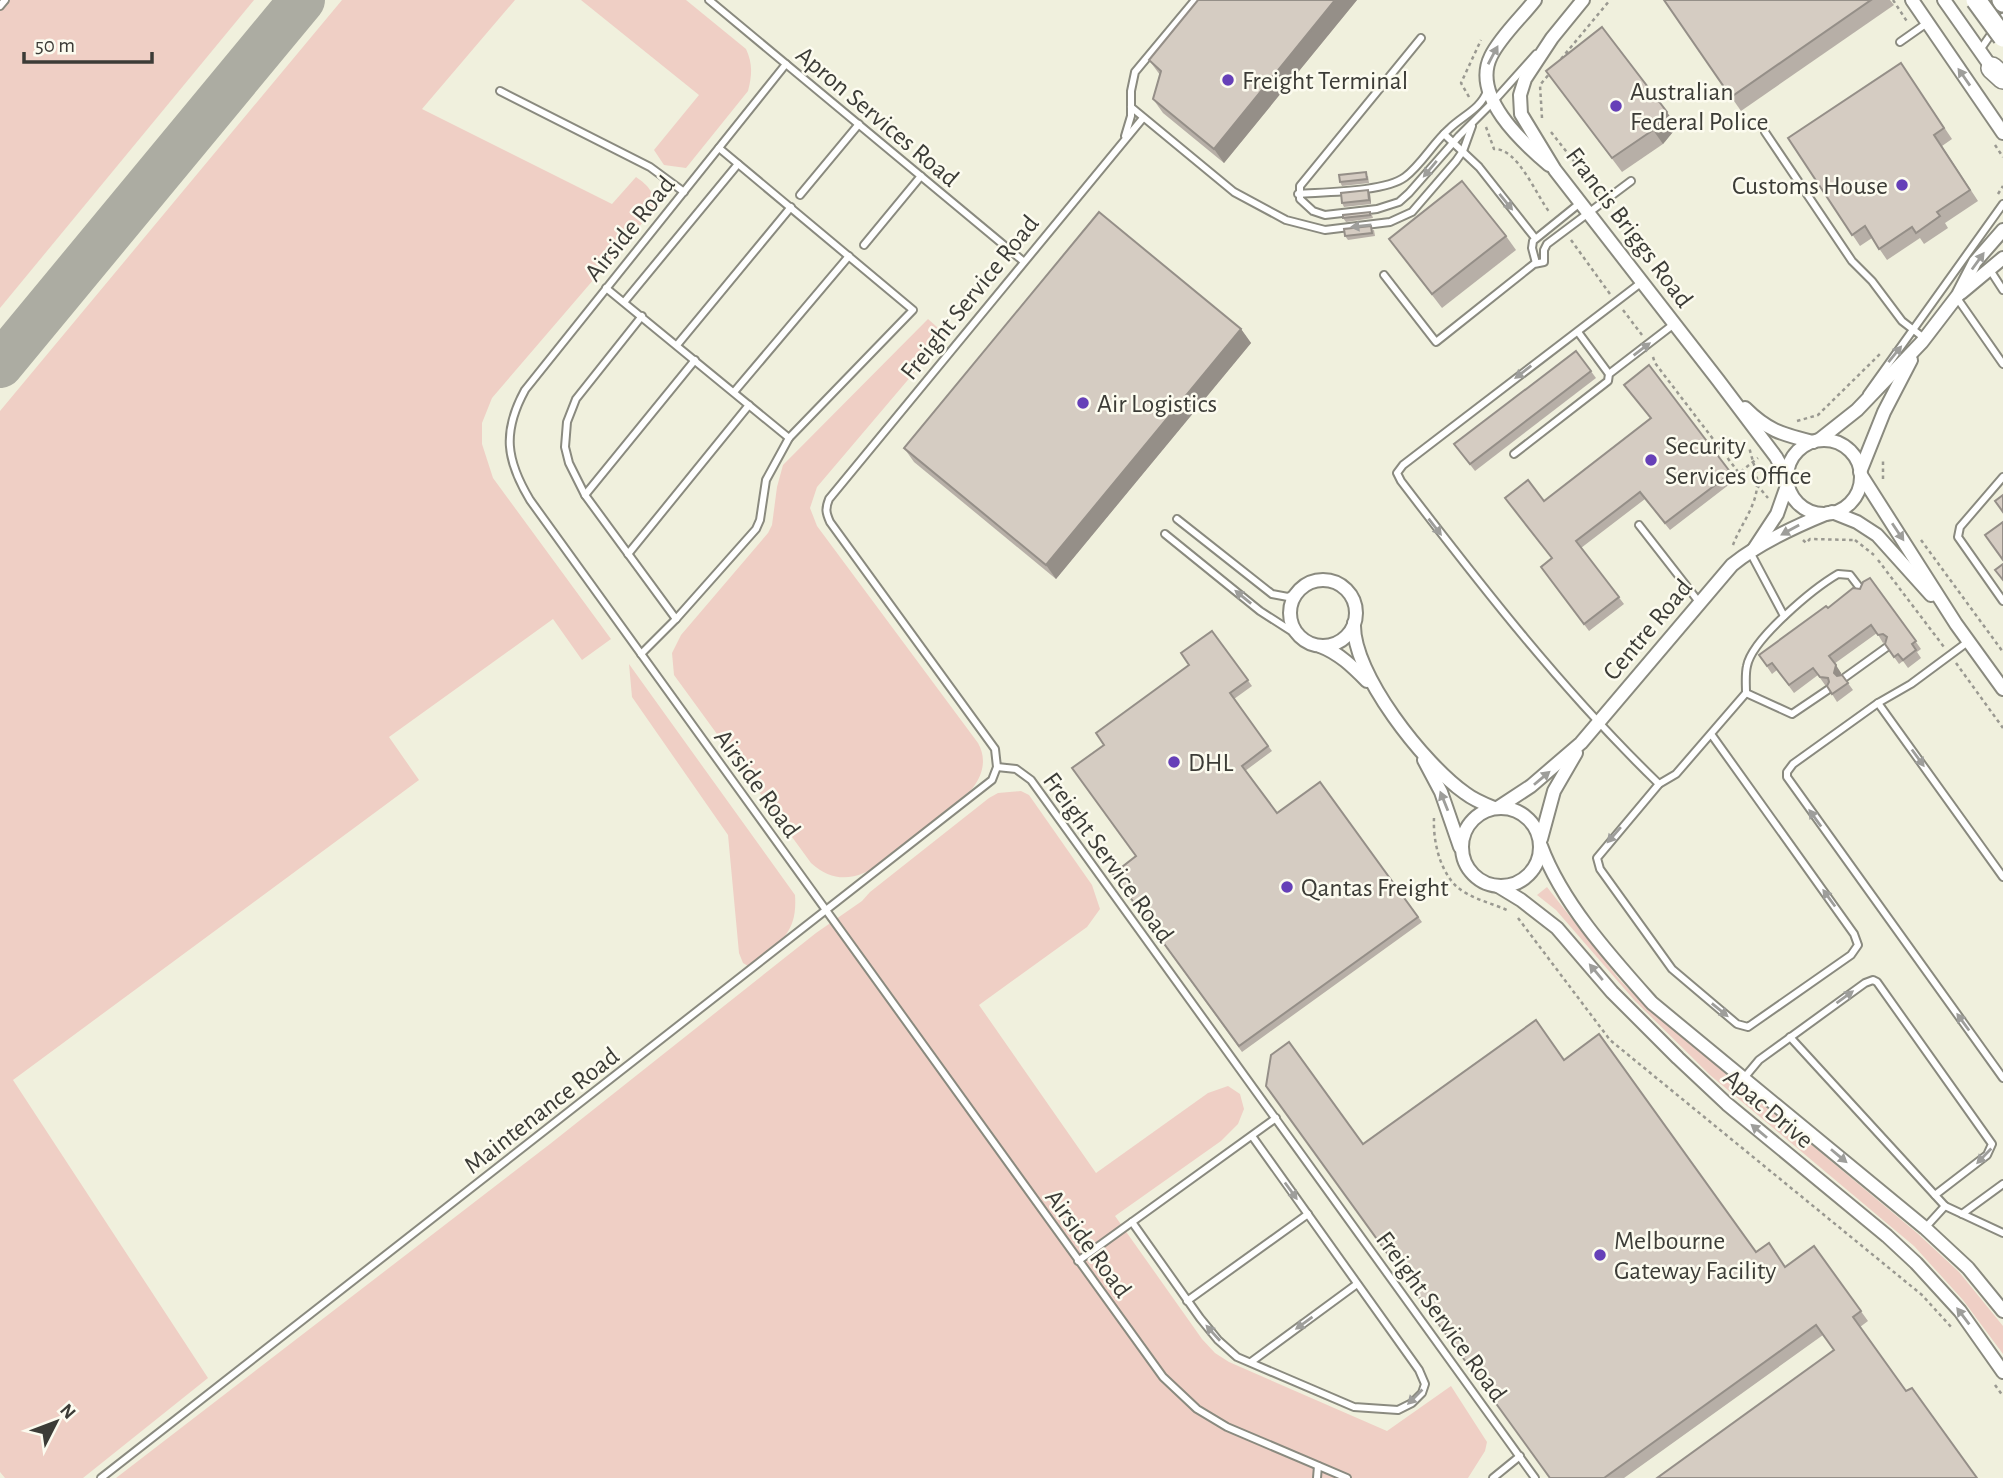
<svg xmlns="http://www.w3.org/2000/svg" width="2003" height="1478" viewBox="0 0 2003 1478" font-family="'Alegreya Sans',sans-serif">
<style>
.built{fill:#f0f0dd}
.green{fill:#efcfc5}
.lines{fill:none;stroke-linecap:round;stroke-linejoin:round}
.taxiway{stroke:#acaca2;stroke-width:46}
.lane-casing{stroke:#8a8a7f;stroke-width:10}
.street-casing{stroke:#8a8a7f;stroke-width:16}
.secondary-casing{stroke:#8a8a7f;stroke-width:23}
.primary-casing{stroke:#8a8a7f;stroke-width:24}
.path{stroke:#9a9991;stroke-width:2.5;stroke-dasharray:3.5 3.5;stroke-linecap:butt}
.lane{stroke:#fff;stroke-width:6}
.street{stroke:#fff;stroke-width:12}
.secondary{stroke:#fff;stroke-width:19}
.primary{stroke:#fff;stroke-width:21}
.secondary-bridge-casing{stroke:#8a8a7f;stroke-width:23;stroke-linecap:butt}
.secondary-bridge{stroke:#fff;stroke-width:19}
.wall{fill:#b7afa7}
.shaded-wall{fill:#958f88}
.building{fill:#d5ccc2;stroke:#958f88;stroke-width:2}
.oneway{fill:#9e9e9b}
.poi-dot{fill:#6640b8;stroke:#fcfbef;stroke-width:2.5}
.labels{text-anchor:middle;stroke-width:5;stroke-linejoin:round;paint-order:stroke}
.poi-label{font-size:26px;fill:#3c3c37;stroke:#fcfbef;text-anchor:start}
.street-label{font-size:26px;fill:#3c3c37;stroke:#fcfbef}
</style>
<rect width="100%" height="100%" fill="#fcfbef"/>
<rect class="built" x="0" y="0" width="2003" height="1478"/>
<g class="green">
<path d="M0,0H254L0,308Z"/>
<path d="M342,0H515L422,109L612,204L636,177C649,186 654,192 655,208L492,398L482,423V444L493,478L611,639L582,660L553,619L389,737L419,780L13,1080L208,1378L83,1478H5L0,1472V411Z"/>
<path d="M581,0H686L746,49C753,64 752,76 748,91L686,168L664,165L654,150L699,95Z"/>
<path d="M928,319L946,335L817,487L810,508L817,526L978,743C987,759 983,775 972,789C954,804 936,819 918,834C887,859 850,899 811,863L674,675L672,653L681,635L768,533L772,525L777,487L783,465Z"/>
<path d="M629,664L795,895C798,936 777,944 748,966L743,963L739,953L728,835L632,697Z"/>
<path d="M1021,791L1029,795L1092,885L1100,909L1087,927L979,1005L1096,1173L1208,1093L1228,1086L1240,1094L1244,1109L1238,1124L1221,1141L1115,1216L1202,1339L1215,1353L1229,1362L1387,1431L1451,1386L1487,1442L1485,1451L1468,1478H116L550,1144L816,933L862,901L870,892L989,798L998,793Z"/>
<path d="M1547,887L1619,979L1643,1004L1917,1233L1959,1272L2003,1326V1354L1963,1300L1914,1246L1710,1075L1635,1001L1556,910L1537,895Z"/>
</g>
<g class="lines">
<path class="taxiway" d="M0,365L302,0"/>
<g class="lane-casing">
<g id="lane">
<path d="M709,0L1023,261"/>
<path d="M0,6L5,0"/>
<path d="M1421,38L1300,186V199L1313,211L1325,215L1377,209L1399,202L1409,193L1459,136L1493,102L1536,54"/>
<path d="M1900,42L1927,23"/>
<path d="M1980,50L2003,17"/>
<path d="M786,64L525,390C502,432 506,460 530,500L1163,1377L1197,1409L1227,1427L1347,1478"/>
<path d="M500,91L650,167L684,192"/>
<path d="M1131,107L1234,192L1286,220L1325,230L1390,222L1412,212L1456,161L1463,151L1472,126"/>
<path d="M1765,132L1852,261L1872,281L1902,321L1924,338"/>
<path d="M1444,134L1479,167L1535,238"/>
<path d="M1125,136L1131,116V91L1135,72L1195,0"/>
<path d="M1298,194C1325,192 1385,192 1405,177C1422,164 1433,143 1449,129C1462,116 1481,109 1487,91"/>
<path d="M800,195L859,124"/>
<path d="M864,245L921,176"/>
<path d="M1536,263L1532,248L1533,241L1580,203"/>
<path d="M1990,270L2003,290"/>
<path d="M1384,275L1436,342L1534,264L1544,262V250L1547,244L1631,181"/>
<path d="M1642,282L1433,442L1403,465L1397,473L1401,481C1482,587 1563,691 1659,784"/>
<path d="M606,288L789,438L913,310L719,148"/>
<path d="M1957,298L2003,364"/>
<path d="M625,301L738,164"/>
<path d="M642,316L576,399L567,422L565,447L569,463L585,495L676,619"/>
<path d="M1578,332L1609,374"/>
<path d="M677,345L791,207"/>
<path d="M734,392L849,256"/>
<path d="M1867,394L2003,204"/>
<path d="M1514,454L1608,381L1609,374L1674,324"/>
<path d="M2003,477L1960,527L1958,537L2003,601"/>
<path d="M585,495L695,360"/>
<path d="M1177,519L1272,594L1288,597L1298,591"/>
<path d="M1639,525L1699,602"/>
<path d="M1165,534L1260,611L1299,636"/>
<path d="M1750,552L1784,616"/>
<path d="M628,554L749,405"/>
<path d="M1969,641L1911,684L1878,703L1793,764L1787,772V777L2003,1078"/>
<path d="M641,654L676,619L756,529L760,520L766,480L789,438"/>
<path d="M1844,678L1887,647"/>
<path d="M1746,693L1792,714L1829,689"/>
<path d="M1878,703L2003,877"/>
<path d="M1711,734L1854,934L1858,945L1851,955L1748,1027L1737,1024L1672,969L1600,869L1597,858L1659,784L1676,774L1746,693C1746,684 1745,674 1747,666C1752,639 1814,588 1838,574L1850,575L1863,592"/>
<path d="M997,767L1016,769L1031,780L1535,1478"/>
<path d="M1790,1037L1945,1206"/>
<path d="M1744,1078L1759,1060L1865,983L1873,980L1877,982L1992,1144L1987,1155L1935,1195"/>
<path d="M1962,1214L2003,1184"/>
<path d="M1132,1222L1200,1318L1218,1340L1237,1357L1354,1407L1398,1410L1412,1403L1422,1393L1425,1384L1419,1370L1252,1136"/>
<path d="M1925,1228L1945,1206L2003,1233"/>
<path d="M1078,1261L1276,1118"/>
<path d="M1187,1301L1308,1214"/>
<path d="M1251,1362L1357,1284"/>
<path d="M101,1478L992,780L997,767L995,749L830,522C826,513 825,509 829,499L1143,118"/>
<path d="M1317,1478L1318,1466"/>
<path d="M1493,1478L1520,1456"/>
</g>
</g>
<g class="street-casing">
<g id="street">
<path d="M1535,0C1521,18 1501,36 1491,56C1471,96 1522,142 1549,165"/>
<path d="M1583,0L1552,38L1525,79L1520,95L1521,114L1555,170L1718,380L1776,457L1787,477"/>
<path d="M1912,0L2003,133"/>
<path d="M1944,0L1994,71"/>
<path d="M1961,293L2003,258"/>
<path d="M1745,408C1768,431 1782,434 1813,442"/>
<path d="M1819,440L1857,410L1922,342L1958,295L1975,262L2003,230"/>
<circle cx="1824" cy="477" r="37"/>
<path d="M1860,472L1884,412L1911,360"/>
<path d="M1861,475L1956,624L2003,689"/>
<path d="M1832,512L1857,522L1877,535L1931,595"/>
<path d="M1754,549L1777,514L1788,483"/>
<circle cx="1323" cy="613" r="33"/>
<path d="M1354,623C1352,674 1425,765 1465,793C1474,800 1484,804 1494,808"/>
<path d="M1320,646C1339,653 1353,667 1367,681"/>
<path d="M1424,760L1441,792L1460,847"/>
<path d="M1499,807L1531,786L1581,743L1732,565C1759,543 1796,526 1828,513"/>
<circle cx="1501" cy="847" r="39"/>
<path d="M1541,839L1554,791L1576,753"/>
<path d="M1541,846C1562,903 1611,957 1652,1003L1925,1228L1968,1268L2003,1311"/>
<path d="M1498,886L1521,900L1557,928L1612,992L1678,1058L1727,1104L1887,1236L1916,1263L1960,1311L2003,1372"/>
</g>
</g>
<g class="secondary-casing">
<path id="secondary" d="M2002,0L2003,2"/>
</g>
<g class="primary-casing">
<path id="primary" d="M1992,68L2003,78"/>
</g>
<g class="path">
<path d="M1893,0L1908,23"/>
<path d="M1561,59L1610,0"/>
<path d="M1469,97L1461,83L1481,40"/>
<path d="M1542,118L1540,85L1550,73"/>
<path d="M1486,127L1494,149C1518,148 1536,195 1550,213"/>
<path d="M1551,132L1599,193"/>
<path d="M1995,145L2003,157"/>
<path d="M1998,194L2003,186"/>
<path d="M1571,240L1610,294"/>
<path d="M1623,310L1642,335"/>
<path d="M1653,357L1655,363L1739,473L1758,458"/>
<path d="M1797,421L1818,415L1880,354"/>
<path d="M1883,479V458"/>
<path d="M1757,485L1768,498"/>
<path d="M1803,540L1806,543L1810,539L1853,540"/>
<path d="M1855,540L1874,555"/>
<path d="M1921,540L2003,652"/>
<path d="M1733,545C1741,523 1759,504 1757,479C1756,468 1751,457 1749,446"/>
<path d="M1878,560L1944,647"/>
<path d="M1956,663L2003,728"/>
<path d="M1434,818C1433,840 1439,869 1456,886C1469,898 1491,903 1507,910"/>
<path d="M1518,918L1610,1040L1922,1295L1953,1329"/>
<path d="M1995,1385L2003,1396"/>
</g>
<use href="#lane" class="lane"/>
<use href="#street" class="street"/>
<use href="#secondary" class="secondary"/>
<use href="#primary" class="primary"/>
<g class="secondary-bridge-casing">
<path id="secondary-bridge" d="M1976,0L2003,37"/>
</g>
<use href="#secondary-bridge" class="secondary-bridge"/>
</g>
<g class="wall">
<path d="M1198,0H1357L1224,163L1163,113L1153,99L1160,75L1149,60Z"/>
<path d="M1664,0H1890L1894,5L1741,111Z"/>
<path d="M1901,63L1952,139L1942,146L1978,201L1945,223L1948,228L1924,244L1920,238L1887,260L1872,238L1860,246L1788,138Z"/>
<path d="M1546,71L1677,127L1663,144L1622,172Z"/>
<path d="M1368,176L1369,183L1342,186L1340,182Z"/>
<path d="M1368,190L1370,194L1371,204L1344,207L1342,203Z"/>
<path d="M1370,212L1372,215L1373,218L1346,222L1343,218Z"/>
<path d="M1374,230L1375,236L1348,240L1345,236Z"/>
<path d="M1506,236L1516,250L1442,308L1389,239Z"/>
<path d="M1241,329L1251,343L1056,579L914,462L904,448Z"/>
<path d="M1576,351L1596,378L1475,471L1454,444Z"/>
<path d="M1649,365L1735,480L1670,530L1645,499L1581,548L1624,604L1589,631L1541,567L1552,559L1544,501L1650,419Z"/>
<path d="M1870,578L1921,649L1917,652L1921,658L1908,668L1903,661L1899,664L1885,644V642L1883,643L1877,633L1834,664L1841,673V675H1842L1853,690L1837,702L1827,686V685H1825L1818,675L1794,693L1777,670L1772,674L1759,655L1828,608L1860,589Z"/>
<path d="M1212,631L1252,686L1234,699L1272,751L1245,771L1277,813L1320,782L1422,922L1242,1052L1113,874L1136,856L1104,745L1189,665Z"/>
<path d="M1564,1060L1756,1252L1785,1267L1814,1246L1868,1321L1860,1327L1906,1391L1834,1350L1823,1335L1624,1478H1549L1363,1144Z"/>
</g>
<g class="shaded-wall">
<path d="M1335,0H1357L1224,163L1214,149Z"/>
<path d="M1667,112L1677,127L1663,144L1653,130Z"/>
<path d="M1368,190L1370,194L1371,204L1369,200Z"/>
<path d="M1241,329L1251,343L1056,579L1046,565Z"/>
<path d="M1836,665L1841,673L1839,681L1834,673Z"/>
</g>
<g class="building">
<path d="M1198,0H1335L1214,149L1153,99L1161,71L1149,60Z"/>
<path d="M1664,0H1871L1731,97Z"/>
<path d="M1602,27L1667,112L1653,130L1612,158L1546,71Z"/>
<path d="M1901,63L1944,128L1934,135L1970,190L1937,212L1940,216L1916,233L1912,227L1879,249L1865,226L1852,235L1788,138Z"/>
<path d="M1366,172L1367,179L1340,182L1339,175Z"/>
<path d="M1462,181L1506,236L1432,294L1389,239Z"/>
<path d="M1368,190L1369,200L1342,203L1341,193Z"/>
<path d="M1099,212L1241,329L1046,565L904,448Z"/>
<path d="M1370,212V215L1343,218V215Z"/>
<path d="M1371,226L1372,233L1345,236L1344,229Z"/>
<path d="M1576,351L1591,371L1470,464L1454,444Z"/>
<path d="M1649,365L1731,473L1665,523L1640,492L1576,541L1619,597L1584,624L1541,567L1552,558L1505,498L1528,480L1544,501L1651,418L1624,385Z"/>
<path d="M2003,495V512L1995,501Z"/>
<path d="M2003,522V560L1985,535Z"/>
<path d="M2003,564V580L1995,570Z"/>
<path d="M1870,578L1916,641L1912,644L1916,650L1903,660L1898,654L1894,657L1885,644L1887,637L1883,634L1878,635L1871,625L1829,656L1836,665L1834,673L1837,676L1842,675L1848,683L1832,694L1827,686L1829,682L1828,678L1820,677L1813,668L1789,685L1772,663L1767,666L1759,655L1826,606L1828,608L1853,588L1860,589L1863,582Z"/>
<path d="M1212,631L1248,680L1230,693L1268,746L1242,766L1277,813L1320,782L1418,917L1239,1046L1113,874L1136,856L1072,768L1104,745L1096,733L1189,665L1181,653Z"/>
<path d="M1536,1020L1564,1060L1599,1034L1756,1252L1769,1243L1785,1267L1814,1246L1861,1311L1853,1317L1906,1391L1912,1388L1977,1478H1657L1834,1350L1816,1325L1604,1478H1550L1266,1086L1271,1055L1289,1042L1363,1144Z"/>
</g>
<defs><path id="oneway-solid" d="M-6-.8H1V-3.2L6.5 0L1 3.2V.8H-6Z" transform="scale(1.75)"/></defs>
<g class="oneway">
<use href="#oneway-solid" transform="translate(1493 55) rotate(-62)"/>
<use href="#oneway-solid" transform="translate(1964 77) rotate(-125)"/>
<use href="#oneway-solid" transform="translate(1430 169) rotate(130)"/>
<use href="#oneway-solid" transform="translate(1506 202) rotate(51)"/>
<use href="#oneway-solid" transform="translate(1361 226) rotate(174)"/>
<use href="#oneway-solid" transform="translate(1978 261) rotate(-54)"/>
<use href="#oneway-solid" transform="translate(1642 349) rotate(-37)"/>
<use href="#oneway-solid" transform="translate(1895 354) rotate(-51)"/>
<use href="#oneway-solid" transform="translate(1523 372) rotate(142)"/>
<use href="#oneway-solid" transform="translate(1435 527) rotate(52)"/>
<use href="#oneway-solid" transform="translate(1790 530) rotate(151)"/>
<use href="#oneway-solid" transform="translate(1898 532) rotate(56)"/>
<use href="#oneway-solid" transform="translate(1243 597) rotate(-141)"/>
<use href="#oneway-solid" transform="translate(1918 758) rotate(54)"/>
<use href="#oneway-solid" transform="translate(1542 778) rotate(-40)"/>
<use href="#oneway-solid" transform="translate(1444 801) rotate(-112)"/>
<use href="#oneway-solid" transform="translate(1815 818) rotate(-126)"/>
<use href="#oneway-solid" transform="translate(1614 835) rotate(131)"/>
<use href="#oneway-solid" transform="translate(1829 898) rotate(-126)"/>
<use href="#oneway-solid" transform="translate(1596 972) rotate(-130)"/>
<use href="#oneway-solid" transform="translate(1845 997) rotate(-36)"/>
<use href="#oneway-solid" transform="translate(1720 1010) rotate(39)"/>
<use href="#oneway-solid" transform="translate(1963 1022) rotate(-126)"/>
<use href="#oneway-solid" transform="translate(1759 1131) rotate(-140)"/>
<use href="#oneway-solid" transform="translate(1839 1156) rotate(40)"/>
<use href="#oneway-solid" transform="translate(1984 1156) rotate(134)"/>
<use href="#oneway-solid" transform="translate(1291 1191) rotate(54)"/>
<use href="#oneway-solid" transform="translate(1963 1316) rotate(-127)"/>
<use href="#oneway-solid" transform="translate(1304 1323) rotate(144)"/>
<use href="#oneway-solid" transform="translate(1213 1333) rotate(-132)"/>
<use href="#oneway-solid" transform="translate(1415 1397) rotate(135)"/>
</g>
<g class="poi-dot">
<circle cx="1228" cy="80" r="7"/>
<circle cx="1616" cy="106" r="7"/>
<circle cx="1902" cy="185" r="7"/>
<circle cx="1083" cy="403" r="7"/>
<circle cx="1651" cy="460" r="7"/>
<circle cx="1174" cy="762" r="7"/>
<circle cx="1287" cy="887" r="7"/>
<circle cx="1600" cy="1255" r="7"/>
</g>
<g class="labels">
<g class="poi-label">
<text x="1242" y="89">Freight Terminal</text>
<text x="1630" y="100">Australian<tspan x="1630" dy="30">Federal Police</tspan></text>
<text x="1888" y="194" text-anchor="end">Customs House</text>
<text x="1097" y="412">Air Logistics</text>
<text x="1665" y="454">Security<tspan x="1665" dy="30">Services Office</tspan></text>
<text x="1188" y="771">DHL</text>
<text x="1301" y="896">Qantas Freight</text>
<text x="1614" y="1249">Melbourne<tspan x="1614" dy="30">Gateway Facility</tspan></text>
</g>
<g class="street-label">
<text transform="translate(878 116) rotate(40)" y="9">Apron Services Road</text>
<text transform="translate(1630 227) rotate(53)" y="9">Francis Briggs Road</text>
<text transform="translate(629 228) rotate(-51)" y="9">Airside Road</text>
<text transform="translate(969 297) rotate(-51)" y="9">Freight Service Road</text>
<text transform="translate(1647 629) rotate(-50)" y="9">Centre Road</text>
<text transform="translate(758 783) rotate(54)" y="9">Airside Road</text>
<text transform="translate(1109 857) rotate(54)" y="9">Freight Service Road</text>
<text transform="translate(1769 1108) rotate(40)" y="9">Apac Drive</text>
<text transform="translate(541 1110) rotate(-38)" y="9">Maintenance Road</text>
<text transform="translate(1089 1243) rotate(54)" y="9">Airside Road</text>
<text transform="translate(1442 1316) rotate(54)" y="9">Freight Service Road</text>
</g>
</g>
<g transform="translate(56 1422) rotate(48)" stroke="#fcfbef" stroke-width="5" paint-order="stroke">
<path d="M0-5L12 26L0 18L-12 26Z" fill="#3c3c37"/>
<text y="-10" font-size="19" font-weight="bold" text-anchor="middle" fill="#3c3c37">N</text>
</g>
<path d="M24 52v10h128v-10" fill="none" stroke="#3c3c37" stroke-width="3.5"/>
<text x="35" y="52" font-size="21" fill="#3c3c37" stroke="#fcfbef" stroke-width="5" paint-order="stroke">50 m</text>
</svg>
